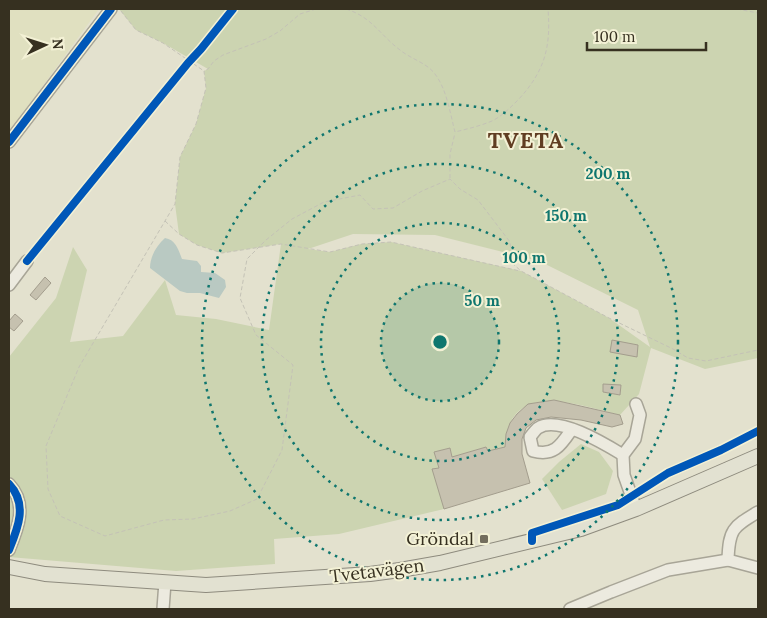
<svg xmlns="http://www.w3.org/2000/svg" width="767" height="618" viewBox="0 0 767 618" font-family="Lora,serif">
<style>
.farmland{fill:#e0e0c0}
.green{fill:#ccd4b1;fill-rule:evenodd}
.water{fill:#b9c9c2}
.building{fill:#c6c1af;stroke:#a39d8d}
.lines{fill:none;stroke-linecap:round;stroke-linejoin:round}
.minor-casing{stroke:#a8a597;stroke-width:14}
.major-casing{stroke:#8e8b7e;stroke-width:16}
.path{stroke:#c4c2b6;stroke-width:1;stroke-dasharray:4 2.5;stroke-linecap:butt}
.minor{stroke:#eceadf;stroke-width:11}
.major{stroke:#e2e1d1;stroke-width:14}
.cycleway-casing{stroke:#f3f1d5;stroke-width:11}
.cycleway{stroke:#0057b8;stroke-width:8}
.ring{fill:none;stroke:#0f766e;stroke-width:2.5;stroke-dasharray:2.5 5}
.poi-dot{fill:#736e5d;stroke:#f3f1d5;stroke-width:2}
.labels{text-anchor:middle;stroke-width:4;stroke-linejoin:round;paint-order:stroke}
.poi-label{font-size:18px;fill:#363020;stroke:#f3f1d5;text-anchor:end}
.street-label{font-size:18px;fill:#363020;stroke:#f3f1d5}
.district-label{font-size:22px;font-weight:bold;letter-spacing:1px;fill:#603d22;stroke:#f3f1d5}
.centre{fill:#0f766e;stroke:#f3f1d5;stroke-width:2.5}
.ring-label{font-size:15px;text-anchor:middle;font-weight:bold;fill:#0f766e;stroke:#f3f1d5;stroke-width:4;stroke-linejoin:round;paint-order:stroke}
</style>
<rect width="100%" height="100%" fill="#e3e1ce"/>
<path class="farmland" d="M9,9H99L9,132Z"/>
<g class="green">
<path d="M119,9H758V358L705,369L651,348L639,394L620,415C577,405 509,378 505,447L488,451L485,447L452,457L450,448L434,452L439,468L433,469L444,509L339,534L274,539L275,564L176,571L9,557V357L56,298L73,247L87,270L70,342L123,336L165,280L176,315L216,319L269,330L281,244L222,253L197,245L179,234L175,204L180,157L196,124L206,88L204,71L208,69L163,43L136,30ZM353,234L435,235L539,261L638,310L650,347L609,318L521,271L391,242L361,244L330,252L308,249ZM603,384L621,385L620,395L603,392Z"/>
<path d="M581,444L599,452L613,471L606,494L562,510L542,479L559,462Z"/>
</g>
<path class="water" d="M165,238C176,240 178,249 182,259L197,261L201,266V272L215,273L225,280L226,287L219,298L200,293H187L180,291L150,268C150,257 156,246 165,238Z"/>
<g class="building">
<path d="M45,277L51,283L36,300L30,295Z"/>
<path d="M15,314L23,321L14,331L9,327V321Z"/>
<path d="M612,340L638,345L637,357L610,352Z"/>
<path d="M603,384L621,385L620,395L603,392Z"/>
<path d="M554,400L620,415L623,424L612,427L581,420L551,417L536,420L526,428L522,439V454L530,483L444,509L432,469L439,468L434,452L450,448L452,457L486,447L488,451L505,447L506,434L510,423L517,414L528,404Z"/>
</g>
<g class="lines">
<g class="minor-casing">
<g id="minor">
<path d="M9,142L111,9"/>
<path d="M9,285L27,261"/>
<path d="M636,404L640,415L635,439L623,455L624,475L636,509"/>
<path d="M572,429C561,445 554,457 533,451L530,437C532,435 535,430 538,428C558,415 605,444 623,455"/>
<path d="M9,484C28,504 18,528 9,550"/>
<path d="M758,512C733,527 729,529 728,560L758,568"/>
<path d="M163,609L165,582"/>
<path d="M570,609L611,592L668,570L728,560"/>
</g>
</g>
<g class="major-casing">
<path id="major" d="M9,567L45,574L206,585L370,574L400,570L440,563L581,529L636,509L758,456"/>
</g>
<g class="path">
<path d="M316,9L300,14L280,31L266,39L223,55L214,61L208,69L204,71L206,88L196,124L180,157L175,204L79,367L46,446L48,489L60,516L105,536L164,520L193,519L230,511L257,499L282,450L293,365L256,335L240,298L247,259L266,240L292,219L324,202L360,195L373,209L393,208L422,191L450,179L460,189L478,200L510,242L512,263L521,271L609,318L673,349L688,358L706,361L758,350"/>
<path d="M346,9C372,17 380,35 400,50C411,59 427,63 435,74C447,90 450,113 455,132C467,129 480,126 492,121C502,116 510,108 518,100C545,71 551,47 548,9"/>
<path d="M737,9L758,13"/>
<path d="M121,11L136,30L163,43L204,71"/>
<path d="M450,178V154L455,133"/>
<path d="M165,221L179,234L197,245L222,253L281,244L330,252L362,244L391,242L520,271"/>
</g>
<use href="#minor" class="minor"/>
<use href="#major" class="major"/>
<g class="cycleway-casing">
<g id="cycleway">
<path d="M9,142L111,9"/>
<path d="M27,261L188,63L201,49L233,9"/>
<path d="M9,484C28,504 18,528 9,550"/>
<path d="M532,541V533L618,505L668,473L721,450L758,431"/>
</g>
</g>
<use href="#cycleway" class="cycleway"/>
</g>
<circle cx="440" cy="342" r="59" fill="#0f766e" fill-opacity=".12"/>
<g class="ring">
<circle cx="440" cy="342" r="59"/>
<circle cx="440" cy="342" r="119"/>
<circle cx="440" cy="342" r="178"/>
<circle cx="440" cy="342" r="238"/>
</g>
<rect class="poi-dot" x="479" y="534" width="10" height="10" rx="2.5"/>
<g class="labels">
<g class="poi-label">
<text x="474" y="545">Gröndal</text>
</g>
<g class="street-label">
<text transform="translate(377 571) rotate(-7)" y="6">Tvetavägen</text>
</g>
<g class="district-label">
<text x="526" y="148">TVETA</text>
</g>
</g>
<circle cx="440" cy="342" r="8" class="centre"/>
<g class="ring-label">
<text x="608" y="179">200 m</text>
<text x="566" y="221">150 m</text>
<text x="524" y="263">100 m</text>
<text x="482" y="306">50 m</text>
</g>
<rect width="767" height="618" fill="none" stroke="#363020" stroke-width="20"/>
<g transform="translate(45 45) rotate(86)" stroke="#f3f1d5" stroke-width="4" paint-order="stroke">
<path d="M0-4L9 19L0 12L-9 19Z" fill="#363020"/>
<text y="-8" font-size="14" font-weight="bold" text-anchor="middle" fill="#363020">N</text>
</g>
<path d="M587 42v8h119v-8" fill="none" stroke="#363020" stroke-width="2.5"/>
<text x="594" y="42" font-size="15" fill="#363020" stroke="#f3f1d5" stroke-width="4" paint-order="stroke">100 m</text>
</svg>
